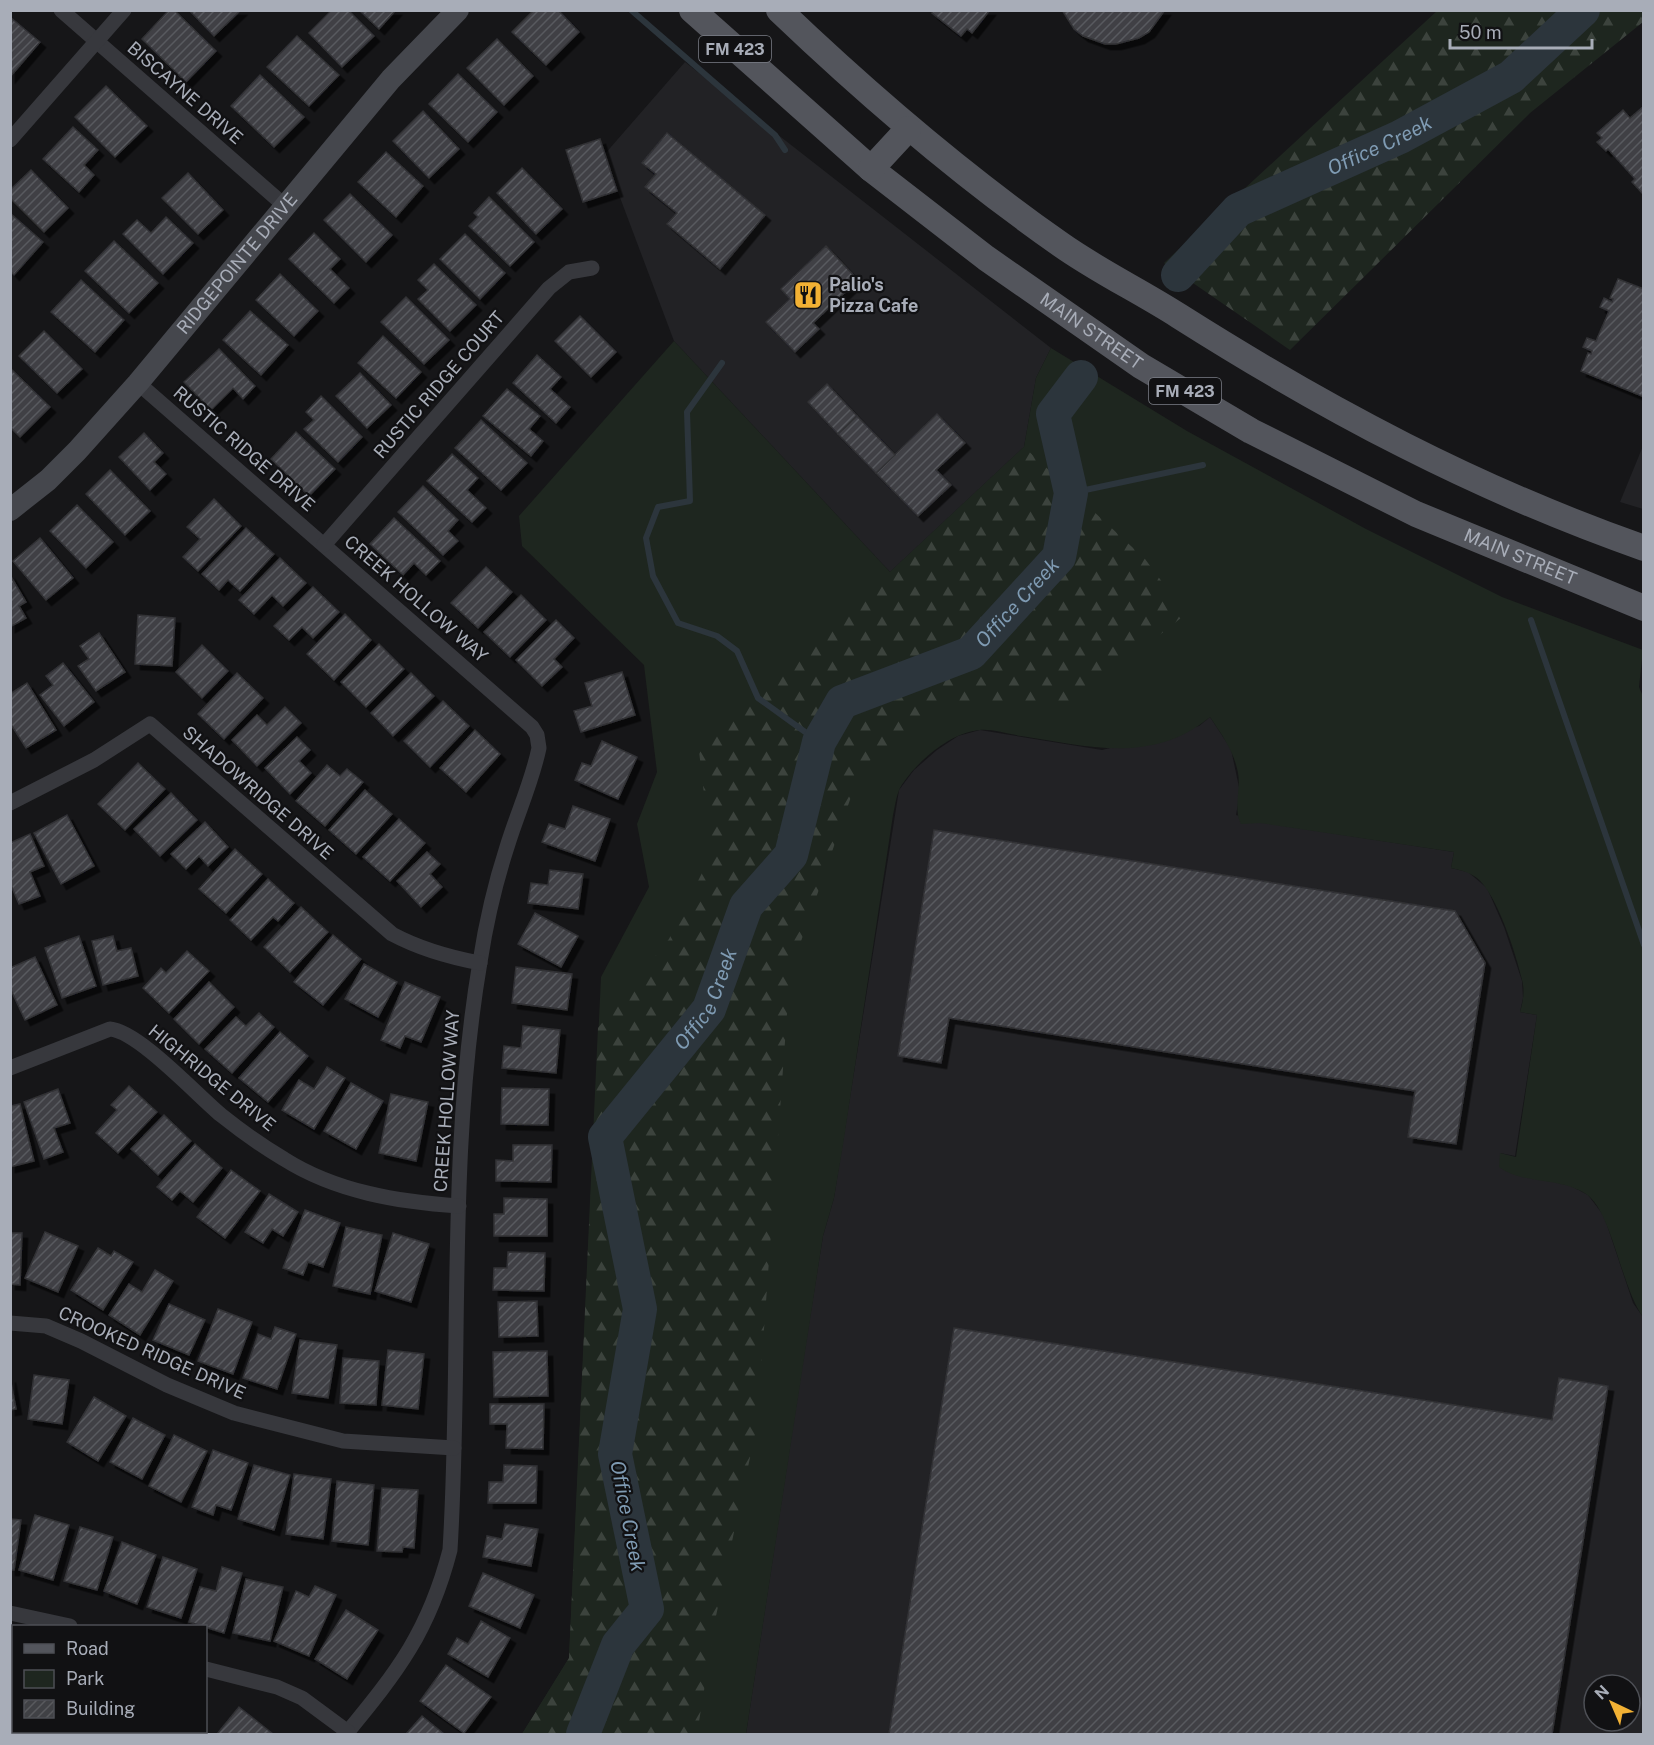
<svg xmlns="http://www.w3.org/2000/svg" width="1654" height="1745" viewBox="0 0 1654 1745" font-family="'Public Sans',sans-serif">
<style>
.built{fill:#222225;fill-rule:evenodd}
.green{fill:#1e261f}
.forest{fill:url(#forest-firs)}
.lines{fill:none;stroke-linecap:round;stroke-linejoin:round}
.stream{stroke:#2c353c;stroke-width:6}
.river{stroke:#2c353c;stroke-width:34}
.building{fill:url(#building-hatch);stroke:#303034;stroke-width:1.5;filter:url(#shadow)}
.street{stroke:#37383d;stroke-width:15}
.secondary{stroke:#45474d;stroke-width:22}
.primary{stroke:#53555c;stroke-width:26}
.labels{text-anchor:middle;stroke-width:4.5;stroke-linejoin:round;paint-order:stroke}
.shield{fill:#111113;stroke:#7b7e86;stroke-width:1.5}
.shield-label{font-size:16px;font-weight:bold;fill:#a8adb8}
.street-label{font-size:18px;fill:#a8adb8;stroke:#111113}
.poi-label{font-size:18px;font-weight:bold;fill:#a8adb8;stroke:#111113;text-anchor:start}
.water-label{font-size:20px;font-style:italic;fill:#7f9bb3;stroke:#111113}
</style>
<defs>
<pattern id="forest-firs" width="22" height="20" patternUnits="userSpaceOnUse" patternTransform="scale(1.5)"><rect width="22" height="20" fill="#1e261f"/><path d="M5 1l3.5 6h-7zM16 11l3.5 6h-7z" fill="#3c433d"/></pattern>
<pattern id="building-hatch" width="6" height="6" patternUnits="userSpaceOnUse" patternTransform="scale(1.5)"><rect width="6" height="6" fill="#404145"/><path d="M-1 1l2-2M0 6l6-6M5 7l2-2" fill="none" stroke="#595a5e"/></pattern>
<filter id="shadow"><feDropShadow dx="5.5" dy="5.5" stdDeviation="0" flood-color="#0009"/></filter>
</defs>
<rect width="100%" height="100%" fill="#161618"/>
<g class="built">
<path d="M685,62L1051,348L1036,378L1024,447L890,572L674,341L604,155Z"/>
<path d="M1643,446V509L1620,502Z"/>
<path d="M1210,717L1231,749L1240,792L1236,815L1259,822L1454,852L1451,868L1468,872L1487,888L1504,927L1522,981L1523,998L1520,1012L1537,1015L1515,1156L1500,1153L1542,1179L1571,1186L1588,1195L1604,1216L1633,1303L1643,1317V1734H746L802,1368L823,1236L834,1198L899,790L914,770L937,750L958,736L980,730L1102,750L1199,726ZM1594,1685H1630V1721H1594Z"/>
</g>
<path class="green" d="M674,341L890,572L1024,447L1036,378L1051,348L1187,431L1366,529L1502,597L1643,650L1639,687L1644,699L1643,1317C1621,1287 1612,1211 1586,1194C1560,1177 1524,1185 1499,1167L1500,1153L1516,1157L1537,1015L1520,1012C1523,1002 1525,991 1522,980C1516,954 1497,894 1477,878C1469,872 1460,870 1451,868L1454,852L1260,823L1241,824C1233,809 1241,790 1238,773C1234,751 1222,735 1210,717C1152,765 1087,746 1021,736C1008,734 992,729 980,730C950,732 914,764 900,788C896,796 895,807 893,815L843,1145L834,1198L823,1236L746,1734H522L569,1658L601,977L649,887L637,824L657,772L644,665L522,546L519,516Z"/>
<g class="forest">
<path d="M1437,11H1643V22L1530,113L1290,350L1164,263Z"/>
<path d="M1024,447L1145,559L1186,614L1075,702H942L861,768L790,973L757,1425L716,1616L697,1734H522L569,1658L598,1028L669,939L711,855L698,742L786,660L890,572Z"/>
</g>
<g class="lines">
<g class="stream">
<path d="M631,10L775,135L785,150"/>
<path d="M722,363L687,412L690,501L658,507L646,538L653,576L678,623L717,636L737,651L758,698L819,742"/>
<path d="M1071,493L1203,465"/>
<path d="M1531,620L1644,945"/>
</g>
<g class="river">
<path id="s1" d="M1178,275L1238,210L1400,137L1511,77L1583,10"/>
<path id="s2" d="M583,1734L618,1645L647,1609L615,1454L640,1309L605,1137L709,1009L746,906L791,855L819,742L842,702L971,653L1059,557L1071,493L1053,414L1081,377"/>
</g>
</g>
<g class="building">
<path d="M169,10H174L216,51L186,82L142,39Z"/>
<path d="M189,10H241L214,36Z"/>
<path d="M332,10H348L374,36L342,67L309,33Z"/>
<path d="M359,10H396L379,29Z"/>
<path d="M534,10H558L579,32L546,65L512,32Z"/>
<path d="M934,10H990L972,33L967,29L961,36L932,13Z"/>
<path d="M1062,10H1165L1149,32L1139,38L1116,44H1105L1083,36L1074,29Z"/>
<path d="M10,17L40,42L10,77Z"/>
<path d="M297,36L339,75L309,106L267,67Z"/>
<path d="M497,39L533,76L504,105L467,68Z"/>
<path d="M458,74L497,112L468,142L429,104Z"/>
<path d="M260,75L304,117L274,147L231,106Z"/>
<path d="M106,86L147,126L115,157L75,117Z"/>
<path d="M1644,106V191L1642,193L1632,182L1635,179L1608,149L1606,151L1597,142L1602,138L1597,133L1623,110L1630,118Z"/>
<path d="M423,111L459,149L429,178L393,141Z"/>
<path d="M73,127L98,150L84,165L94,175L79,192L43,159Z"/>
<path d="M667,133L765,215L720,269L667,224L677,213L645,187L656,174L642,163Z"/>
<path d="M600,139L617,191L583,202L566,150Z"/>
<path d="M386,152L423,186L396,217L358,182Z"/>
<path d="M522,168L562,209L536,234L497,193Z"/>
<path d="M31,170L68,208L44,232L10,198V190Z"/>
<path d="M188,173L223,210L198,234L162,198Z"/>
<path d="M350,194L392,235L366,262L324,220Z"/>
<path d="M489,197L534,242L510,266L469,226L478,217L474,213Z"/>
<path d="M10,213L43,242L14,275L10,271Z"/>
<path d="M166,217L193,243L163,274L123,234L137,220L151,233Z"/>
<path d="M314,233L340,259L330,269L349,288L334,303L289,259Z"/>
<path d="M465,234L505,273L480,299L440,259Z"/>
<path d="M114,241L158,283L129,313L85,271Z"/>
<path d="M826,246L858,280L813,323L819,329L795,352L766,322L790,299L781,289Z"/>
<path d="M434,264L476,305L450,331L418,299L428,290L418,280Z"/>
<path d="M280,274L318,311L294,336L256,300Z"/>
<path d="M1618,279L1644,289V397L1581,371L1588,353L1591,354L1592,351L1583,347L1587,338L1596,341L1609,311L1600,307L1604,298L1612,302L1613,299L1610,298Z"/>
<path d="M81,280L124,320L95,352L51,312Z"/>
<path d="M406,297L449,340L424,364L381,322Z"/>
<path d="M250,311L288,345L261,375L223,340Z"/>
<path d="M580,316L616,352L591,377L555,341Z"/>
<path d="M44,331L82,369L57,393L19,356Z"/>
<path d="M383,336L421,372L396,398L358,363Z"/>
<path d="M219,349L255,386L243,399L233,388L211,410L184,382Z"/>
<path d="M537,355L561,377L550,389L570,407L556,423L513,383Z"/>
<path d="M10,368L50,407L20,437L10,427Z"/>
<path d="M360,373L391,405L367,428L336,396Z"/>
<path d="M827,384L857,416L838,434L808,402Z"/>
<path d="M507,389L540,416L529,429L543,441L531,456L483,416Z"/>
<path d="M321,396L362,437L338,462L304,429L314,420L306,412Z"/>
<path d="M937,414L965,443L936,470L951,485L918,516L876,473Z"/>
<path d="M857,416L895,455L876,473L838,434Z"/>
<path d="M481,420L527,463L501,490L455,448Z"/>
<path d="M296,432L335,469L309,496L271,459Z"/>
<path d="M144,433L163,453L154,462L166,474L150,490L119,457Z"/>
<path d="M452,454L478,478L467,490L486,508L472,522L427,481Z"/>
<path d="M110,470L150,511L125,535L86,494Z"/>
<path d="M423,486L458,520L448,531L458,541L443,555L398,512Z"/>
<path d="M214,499L241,526L198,571L183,557L200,539L187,527Z"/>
<path d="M77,505L113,542L86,568L50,531Z"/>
<path d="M394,518L440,561L426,575L414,563L403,575L370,544Z"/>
<path d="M246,528L274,554L240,591L228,580L219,590L202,574Z"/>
<path d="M40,538L73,578L46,600L13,561Z"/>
<path d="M280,558L306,583L283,606L272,595L254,614L239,600Z"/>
<path d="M486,567L512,592L478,628L451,603Z"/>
<path d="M10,575L26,602L19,606L26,618L10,627Z"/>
<path d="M313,587L339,612L313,638L302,627L289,640L274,626Z"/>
<path d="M521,595L546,620L510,657L484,632Z"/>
<path d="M345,614L371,640L334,680L307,654Z"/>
<path d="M138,615L175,618L172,666L135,664Z"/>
<path d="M556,620L574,638L554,659L562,667L542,686L516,660Z"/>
<path d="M99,633L125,672L96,691L78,666L89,659L80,646Z"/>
<path d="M379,644L404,669L366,707L341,682Z"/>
<path d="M202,645L228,671L202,698L176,672Z"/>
<path d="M63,663L94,702L64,726L40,695L53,685L46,676Z"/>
<path d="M622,672L635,715L581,732L574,711L592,706L585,683Z"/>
<path d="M237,673L263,698L224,739L198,714Z"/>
<path d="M411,673L434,696L393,736L371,713Z"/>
<path d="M27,683L56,730L26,748L10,723V694Z"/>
<path d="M443,701L469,726L430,767L404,741Z"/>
<path d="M285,707L301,723L257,766L232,740L257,715L267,725Z"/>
<path d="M475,730L500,754L466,792L440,768Z"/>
<path d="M297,737L310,750L299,761L311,773L290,794L265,768Z"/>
<path d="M602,741L637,757L618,799L575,780L582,763L591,766Z"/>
<path d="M138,763L165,789L125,830L98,804Z"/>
<path d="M327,765L340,776L347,769L363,782L325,826L296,801Z"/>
<path d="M365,790L392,814L356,854L329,830Z"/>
<path d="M171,793L197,820L160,856L134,829Z"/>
<path d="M573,806L610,819L595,861L542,842L549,824L565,829Z"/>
<path d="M67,815L94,866L61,884L34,833Z"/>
<path d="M399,819L425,843L390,881L363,857Z"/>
<path d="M205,822L228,847L208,866L199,856L186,869L171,854Z"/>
<path d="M934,830L1455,911L1485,963L1456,1144L1408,1137L1415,1091L949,1018L941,1063L898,1056Z"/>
<path d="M30,834L44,866L30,872L40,896L19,904L10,883V843Z"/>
<path d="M235,849L262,874L226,913L199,889Z"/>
<path d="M427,852L440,864L430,874L442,887L421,907L397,881Z"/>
<path d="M550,870L583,874L578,909L528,903L531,883L548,885Z"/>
<path d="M268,879L294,903L278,921L273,917L251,940L230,920Z"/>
<path d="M301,907L328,932L290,972L264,947Z"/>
<path d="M535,913L578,936L561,967L518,944Z"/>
<path d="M333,935L361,959L323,1005L294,982Z"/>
<path d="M79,936L96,986L62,998L45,948Z"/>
<path d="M113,936L117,951L131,948L138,976L103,985L92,941Z"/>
<path d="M187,951L209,971L169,1013L143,988L161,968L166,973Z"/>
<path d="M35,957L57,1005L25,1020L10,988V968Z"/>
<path d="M364,964L397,982L378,1017L345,999Z"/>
<path d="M516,967L572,974L567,1010L512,1003Z"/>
<path d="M209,982L234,1007L199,1044L174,1019Z"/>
<path d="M405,982L440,997L421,1042L405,1036L400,1048L381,1040Z"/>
<path d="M259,1013L274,1027L232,1073L205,1049L236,1017L246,1026Z"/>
<path d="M523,1026L560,1030L556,1073L502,1068L504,1046L521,1048Z"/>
<path d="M280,1032L308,1056L268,1102L239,1078Z"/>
<path d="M327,1067L345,1078L314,1129L282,1110L299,1080L314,1089Z"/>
<path d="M351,1083L383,1101L356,1149L324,1131Z"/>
<path d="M129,1086L157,1112L118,1153L96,1133L117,1110L111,1105Z"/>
<path d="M502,1088L549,1089L548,1125L501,1124Z"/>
<path d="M58,1089L70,1123L54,1128L63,1152L44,1159L24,1102Z"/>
<path d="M391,1094L428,1102L416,1161L379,1153Z"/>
<path d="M20,1104L34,1161L10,1167V1106Z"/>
<path d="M164,1115L191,1141L158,1175L131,1149Z"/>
<path d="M195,1144L222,1168L193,1202L180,1191L172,1200L157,1187Z"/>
<path d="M513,1145H552L551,1182L496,1181V1160L513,1161Z"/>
<path d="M231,1170L260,1191L225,1238L197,1217Z"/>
<path d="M269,1194L298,1212L283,1236L272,1229L263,1243L245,1232Z"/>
<path d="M504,1198L547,1199V1236H494V1214H504Z"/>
<path d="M305,1210L340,1223L323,1267L308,1262L303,1275L283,1268Z"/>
<path d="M346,1227L382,1235L370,1294L333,1286Z"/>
<path d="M45,1232L78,1246L58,1292L25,1278Z"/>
<path d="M10,1233H22L20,1285L10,1284Z"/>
<path d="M393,1233L429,1244L411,1302L375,1291Z"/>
<path d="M98,1248L111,1256L114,1251L133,1262L103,1310L71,1290Z"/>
<path d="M508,1252L545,1253L544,1291L493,1290L494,1268H507Z"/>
<path d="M155,1270L173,1281L140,1335L109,1315L129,1284L142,1292Z"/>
<path d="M537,1301L538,1336L499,1337L498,1302Z"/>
<path d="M169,1304L205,1320L189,1355L153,1340Z"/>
<path d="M218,1309L252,1322L233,1374L198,1361Z"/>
<path d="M275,1327L296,1334L277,1389L243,1378L258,1334L271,1339Z"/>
<path d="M954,1328L1552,1420L1559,1378L1608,1386L1552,1734H889Z"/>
<path d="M300,1340L337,1345L328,1398L292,1393Z"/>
<path d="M388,1350L424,1354L418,1409L382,1405Z"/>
<path d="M547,1351L548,1396L494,1397L493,1352Z"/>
<path d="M343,1358L379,1361L376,1405L340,1403Z"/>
<path d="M34,1375L69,1380L62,1424L28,1419Z"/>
<path d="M10,1377L16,1409L10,1410Z"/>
<path d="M94,1397L126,1416L98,1461L67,1442Z"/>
<path d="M490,1404H544L543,1449L506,1448L507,1424H490Z"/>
<path d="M133,1418L165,1435L142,1479L110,1462Z"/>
<path d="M174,1435L207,1451L181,1502L149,1486Z"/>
<path d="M213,1450L248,1463L231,1510L216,1505L213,1515L192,1507Z"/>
<path d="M254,1465L290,1475L274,1530L238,1519Z"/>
<path d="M504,1465L537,1466L536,1503H488L489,1482H503Z"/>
<path d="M294,1474L331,1479L323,1539L286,1534Z"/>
<path d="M337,1481L374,1485L368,1545L332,1541Z"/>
<path d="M382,1488L418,1490L414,1548L403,1547L402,1552L377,1551Z"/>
<path d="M35,1515L69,1525L53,1580L19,1570Z"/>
<path d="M10,1519L21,1520L14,1570H10Z"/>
<path d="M505,1524L538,1529L531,1566L483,1557L487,1536L502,1539Z"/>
<path d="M80,1527L113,1537L97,1590L64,1581Z"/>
<path d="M122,1542L156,1555L137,1604L104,1591Z"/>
<path d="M163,1557L197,1569L181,1618L147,1607Z"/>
<path d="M222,1567L242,1573L224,1633L189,1622L200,1587L216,1591Z"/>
<path d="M483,1573L534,1595L520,1628L469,1606Z"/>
<path d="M246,1579L283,1587L270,1641L233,1633Z"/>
<path d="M315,1586L336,1595L309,1656L274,1641L296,1591L309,1597Z"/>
<path d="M346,1610L378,1630L347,1679L315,1659Z"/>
<path d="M481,1621L510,1638L488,1677L448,1654L457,1638L468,1644Z"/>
<path d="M446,1665L491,1697L464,1733L420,1701Z"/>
<path d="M239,1707L273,1734H217Z"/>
<path d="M422,1716L444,1734H406Z"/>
<path d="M58,1732H106L105,1734H60Z"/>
</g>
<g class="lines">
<g class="street">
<path d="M61,10L284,205"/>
<path d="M10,140L124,10"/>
<path d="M138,383L532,727L537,735L539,748C532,782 517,814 507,847C495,884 486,923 480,962C447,1156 462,1354 450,1550C429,1631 398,1671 346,1734"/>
<path d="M324,545L549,288L569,272L592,268"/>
<path d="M10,803L94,760L150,724L392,934C420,949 448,957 480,963"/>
<path d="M10,1068L110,1029C138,1031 197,1095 221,1115C241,1131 262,1146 284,1159C336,1192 399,1202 459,1206"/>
<path d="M10,1323L46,1326L81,1341L167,1385L234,1413L343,1441L454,1448"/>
<path d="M10,1613L70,1626"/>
<path d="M206,1669L277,1687L302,1698L348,1732"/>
<path d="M10,1731L14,1726"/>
</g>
<path class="secondary" id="s3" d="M10,510L48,480L77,451L138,383L391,79L458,10"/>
<g class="primary">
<path id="s4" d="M692,10L871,169L986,258L1141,366L1251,431L1416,514L1644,608"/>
<path d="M779,10C867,94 960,174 1060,244C1098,271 1140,291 1179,316C1329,411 1476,489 1644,548"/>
<path d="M871,169L908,129"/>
</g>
</g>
<defs>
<g id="restaurant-square" transform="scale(1.5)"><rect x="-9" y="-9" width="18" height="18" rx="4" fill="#f2b134" stroke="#111113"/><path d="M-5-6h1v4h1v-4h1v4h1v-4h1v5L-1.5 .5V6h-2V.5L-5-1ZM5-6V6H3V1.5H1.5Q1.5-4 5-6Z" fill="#111"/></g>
</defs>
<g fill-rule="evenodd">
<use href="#restaurant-square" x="808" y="295"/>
</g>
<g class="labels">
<g class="shield">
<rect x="699" y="36" width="72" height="26" rx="4.5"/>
<rect x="1149" y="378" width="72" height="26" rx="4.5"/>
</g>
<g class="shield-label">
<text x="735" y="55">FM 423</text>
<text x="1185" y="397">FM 423</text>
</g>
<g class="street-label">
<text transform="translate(185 93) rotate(41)" y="6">BISCAYNE DRIVE</text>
<text dy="6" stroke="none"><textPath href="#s3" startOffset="336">RIDGEPOINTE DRIVE</textPath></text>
<text dy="6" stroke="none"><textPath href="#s4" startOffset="513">MAIN STREET</textPath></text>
<text transform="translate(439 385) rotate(-49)" y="6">RUSTIC RIDGE COURT</text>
<text transform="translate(244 449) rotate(41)" y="6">RUSTIC RIDGE DRIVE</text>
<text dy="6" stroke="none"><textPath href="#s4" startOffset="999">MAIN STREET</textPath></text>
<text transform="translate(416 599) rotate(41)" y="6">CREEK HOLLOW WAY</text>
<text transform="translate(258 793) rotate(41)" y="6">SHADOWRIDGE DRIVE</text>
<text transform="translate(212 1078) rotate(39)" y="6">HIGHRIDGE DRIVE</text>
<text transform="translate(447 1101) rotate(-86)" y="6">CREEK HOLLOW WAY</text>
<text transform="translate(152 1353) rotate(24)" y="6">CROOKED RIDGE DRIVE</text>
</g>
<g class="poi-label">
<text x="829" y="291">Palio's<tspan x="829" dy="21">Pizza Cafe</tspan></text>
</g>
<g class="water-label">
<text dy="7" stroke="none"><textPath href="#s1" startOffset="244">Office Creek</textPath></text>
<text dy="7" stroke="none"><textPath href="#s2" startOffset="1334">Office Creek</textPath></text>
<text dy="7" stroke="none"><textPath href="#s2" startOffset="795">Office Creek</textPath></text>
<text transform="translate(628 1516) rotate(79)" y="7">Office Creek</text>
</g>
</g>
<rect width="1654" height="1745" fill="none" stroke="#a8adb8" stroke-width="24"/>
<rect x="12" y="1625" width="195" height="108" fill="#111113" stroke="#4d4f55" stroke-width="1.5"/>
<rect x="24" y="1644" width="30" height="9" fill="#53555c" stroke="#4d4f55" stroke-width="1.5"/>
<text x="66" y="1655" font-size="18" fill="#a8adb8">Road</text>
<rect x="24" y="1670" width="30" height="18" fill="#1e261f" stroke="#4d4f55" stroke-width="1.5"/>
<text x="66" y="1685" font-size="18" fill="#a8adb8">Park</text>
<rect x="24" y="1700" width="30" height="18" fill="url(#building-hatch)" stroke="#4d4f55" stroke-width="1.5"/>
<text x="66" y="1715" font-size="18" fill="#a8adb8">Building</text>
<g transform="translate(1612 1703) rotate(316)"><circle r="28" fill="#111113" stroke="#4d4f55" stroke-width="1.5"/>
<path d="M0-4.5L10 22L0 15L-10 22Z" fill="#f2b134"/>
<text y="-9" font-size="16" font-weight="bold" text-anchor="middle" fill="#a8adb8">N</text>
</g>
<path d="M1450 39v9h142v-9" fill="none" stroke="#a8adb8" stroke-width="3"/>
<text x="1459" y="39" font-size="18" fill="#a8adb8" stroke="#111113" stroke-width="4.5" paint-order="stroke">50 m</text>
</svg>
